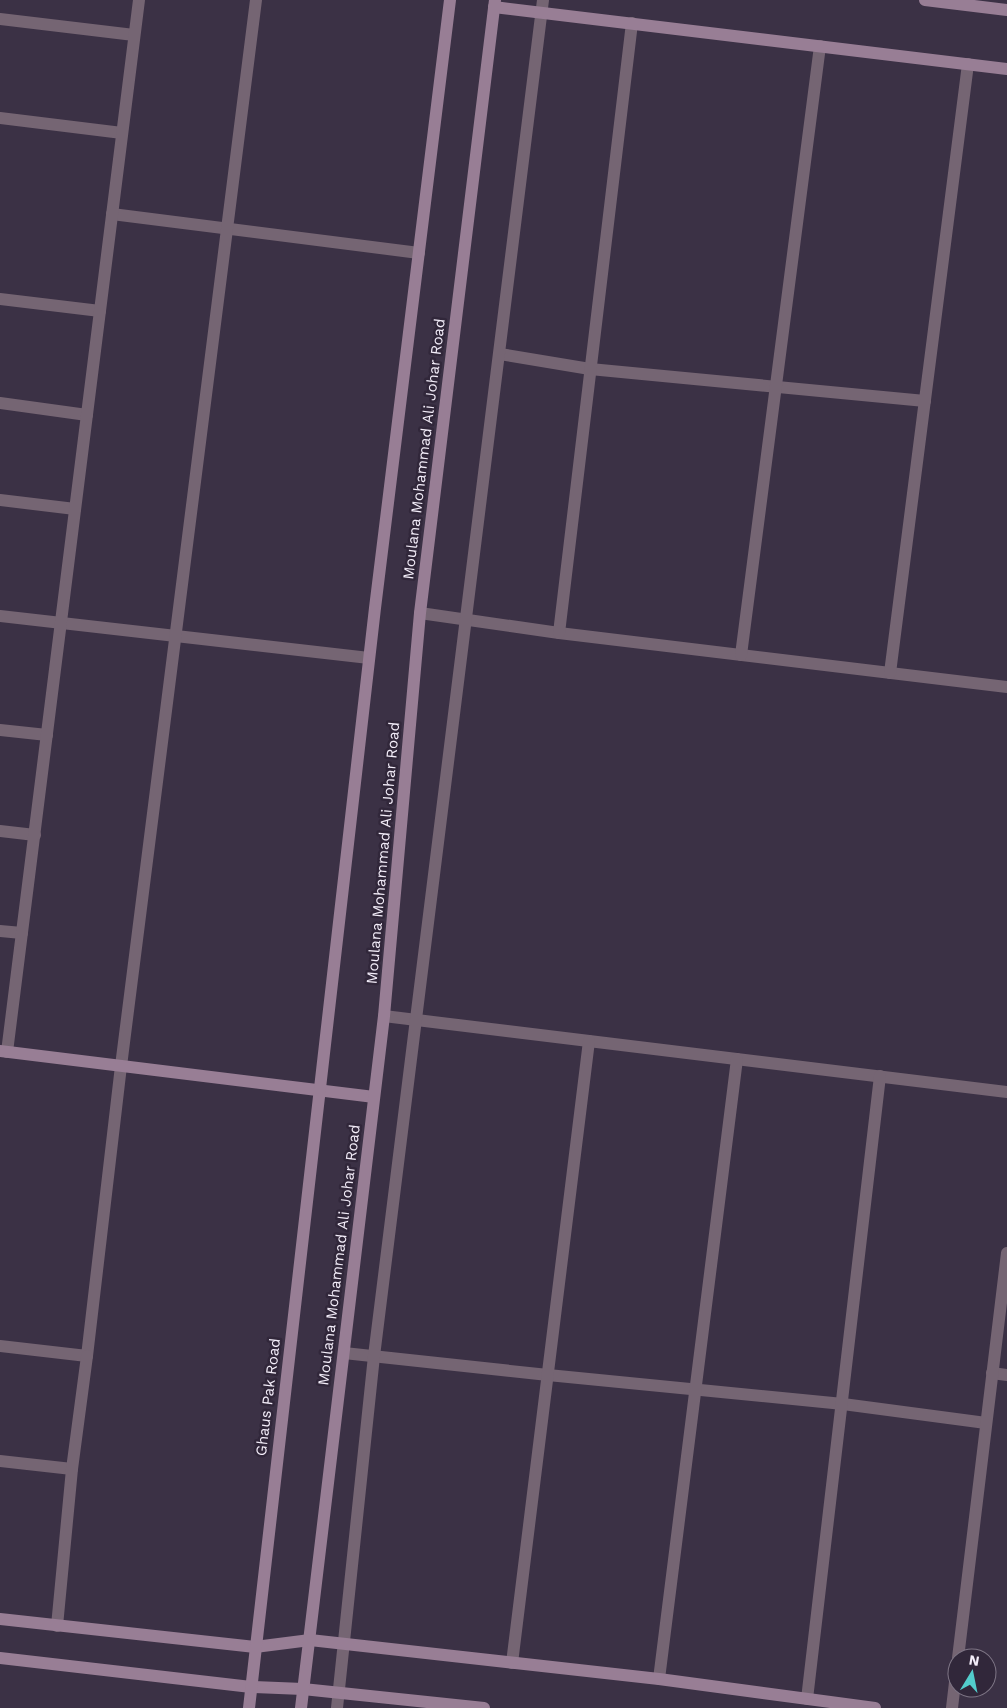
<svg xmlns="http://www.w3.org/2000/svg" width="1007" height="1708" viewBox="0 0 1007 1708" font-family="'Work Sans',sans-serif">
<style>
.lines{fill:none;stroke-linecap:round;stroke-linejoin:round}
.street{stroke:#756573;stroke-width:12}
.secondary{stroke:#987e95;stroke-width:12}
.labels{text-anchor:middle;stroke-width:5;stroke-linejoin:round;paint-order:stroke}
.street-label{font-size:15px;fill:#f3edf9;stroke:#31273a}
</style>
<rect width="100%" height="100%" fill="#3b3145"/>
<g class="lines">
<g class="street">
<path d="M0,19L134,35"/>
<path d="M0,118L122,133"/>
<path d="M112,214L419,253"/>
<path d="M0,299L100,311"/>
<path d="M500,354L590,369L925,401"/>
<path d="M0,403L87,415"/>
<path d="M0,500L75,509"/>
<path d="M420,613L559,633L1007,687"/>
<path d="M0,616L369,658"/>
<path d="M559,633L632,23"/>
<path d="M741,655L820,46"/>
<path d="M890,673L968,64"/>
<path d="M0,730L47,735"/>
<path d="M0,831L35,835"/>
<path d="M0,931L22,933"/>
<path d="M384,1016L1007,1092"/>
<path d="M7,1052L139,0"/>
<path d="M0,1346L87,1356L121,1066L256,0"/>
<path d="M344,1353L548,1375L843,1404L986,1423"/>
<path d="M992,1373L1007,1375"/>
<path d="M0,1461L72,1469"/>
<path d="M57,1626L72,1469L87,1356"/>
<path d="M958,1658L1007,1253"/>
<path d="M512,1663L589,1041"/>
<path d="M659,1679L737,1059"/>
<path d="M807,1699L880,1076"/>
<path d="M337,1708L374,1356L543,0"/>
<path d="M952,1708L957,1665"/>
</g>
<g class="secondary">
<path d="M925,0L1007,10"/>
<path d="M494,7L1007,69"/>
<path d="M0,1051L374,1097"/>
<path d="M0,1619L255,1647L310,1640L659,1679L875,1708"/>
<path d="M0,1658L251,1687L303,1689L484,1708"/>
<path d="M249,1708L375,608L450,0"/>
<path d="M301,1708L384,1016L420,613L495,0"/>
</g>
</g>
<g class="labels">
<g class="street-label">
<text transform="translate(424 449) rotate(-83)" y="5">Moulana Mohammad Ali Johar Road</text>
<text transform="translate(383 853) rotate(-85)" y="5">Moulana Mohammad Ali Johar Road</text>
<text transform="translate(339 1255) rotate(-83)" y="5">Moulana Mohammad Ali Johar Road</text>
<text transform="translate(268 1397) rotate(-83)" y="5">Ghaus Pak Road</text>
</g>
</g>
<g transform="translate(972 1673) rotate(10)"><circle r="24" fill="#31273a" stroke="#7f7686"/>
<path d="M0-4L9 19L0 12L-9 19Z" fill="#52cdcc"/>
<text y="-8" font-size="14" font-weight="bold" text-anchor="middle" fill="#f3edf9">N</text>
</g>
</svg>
